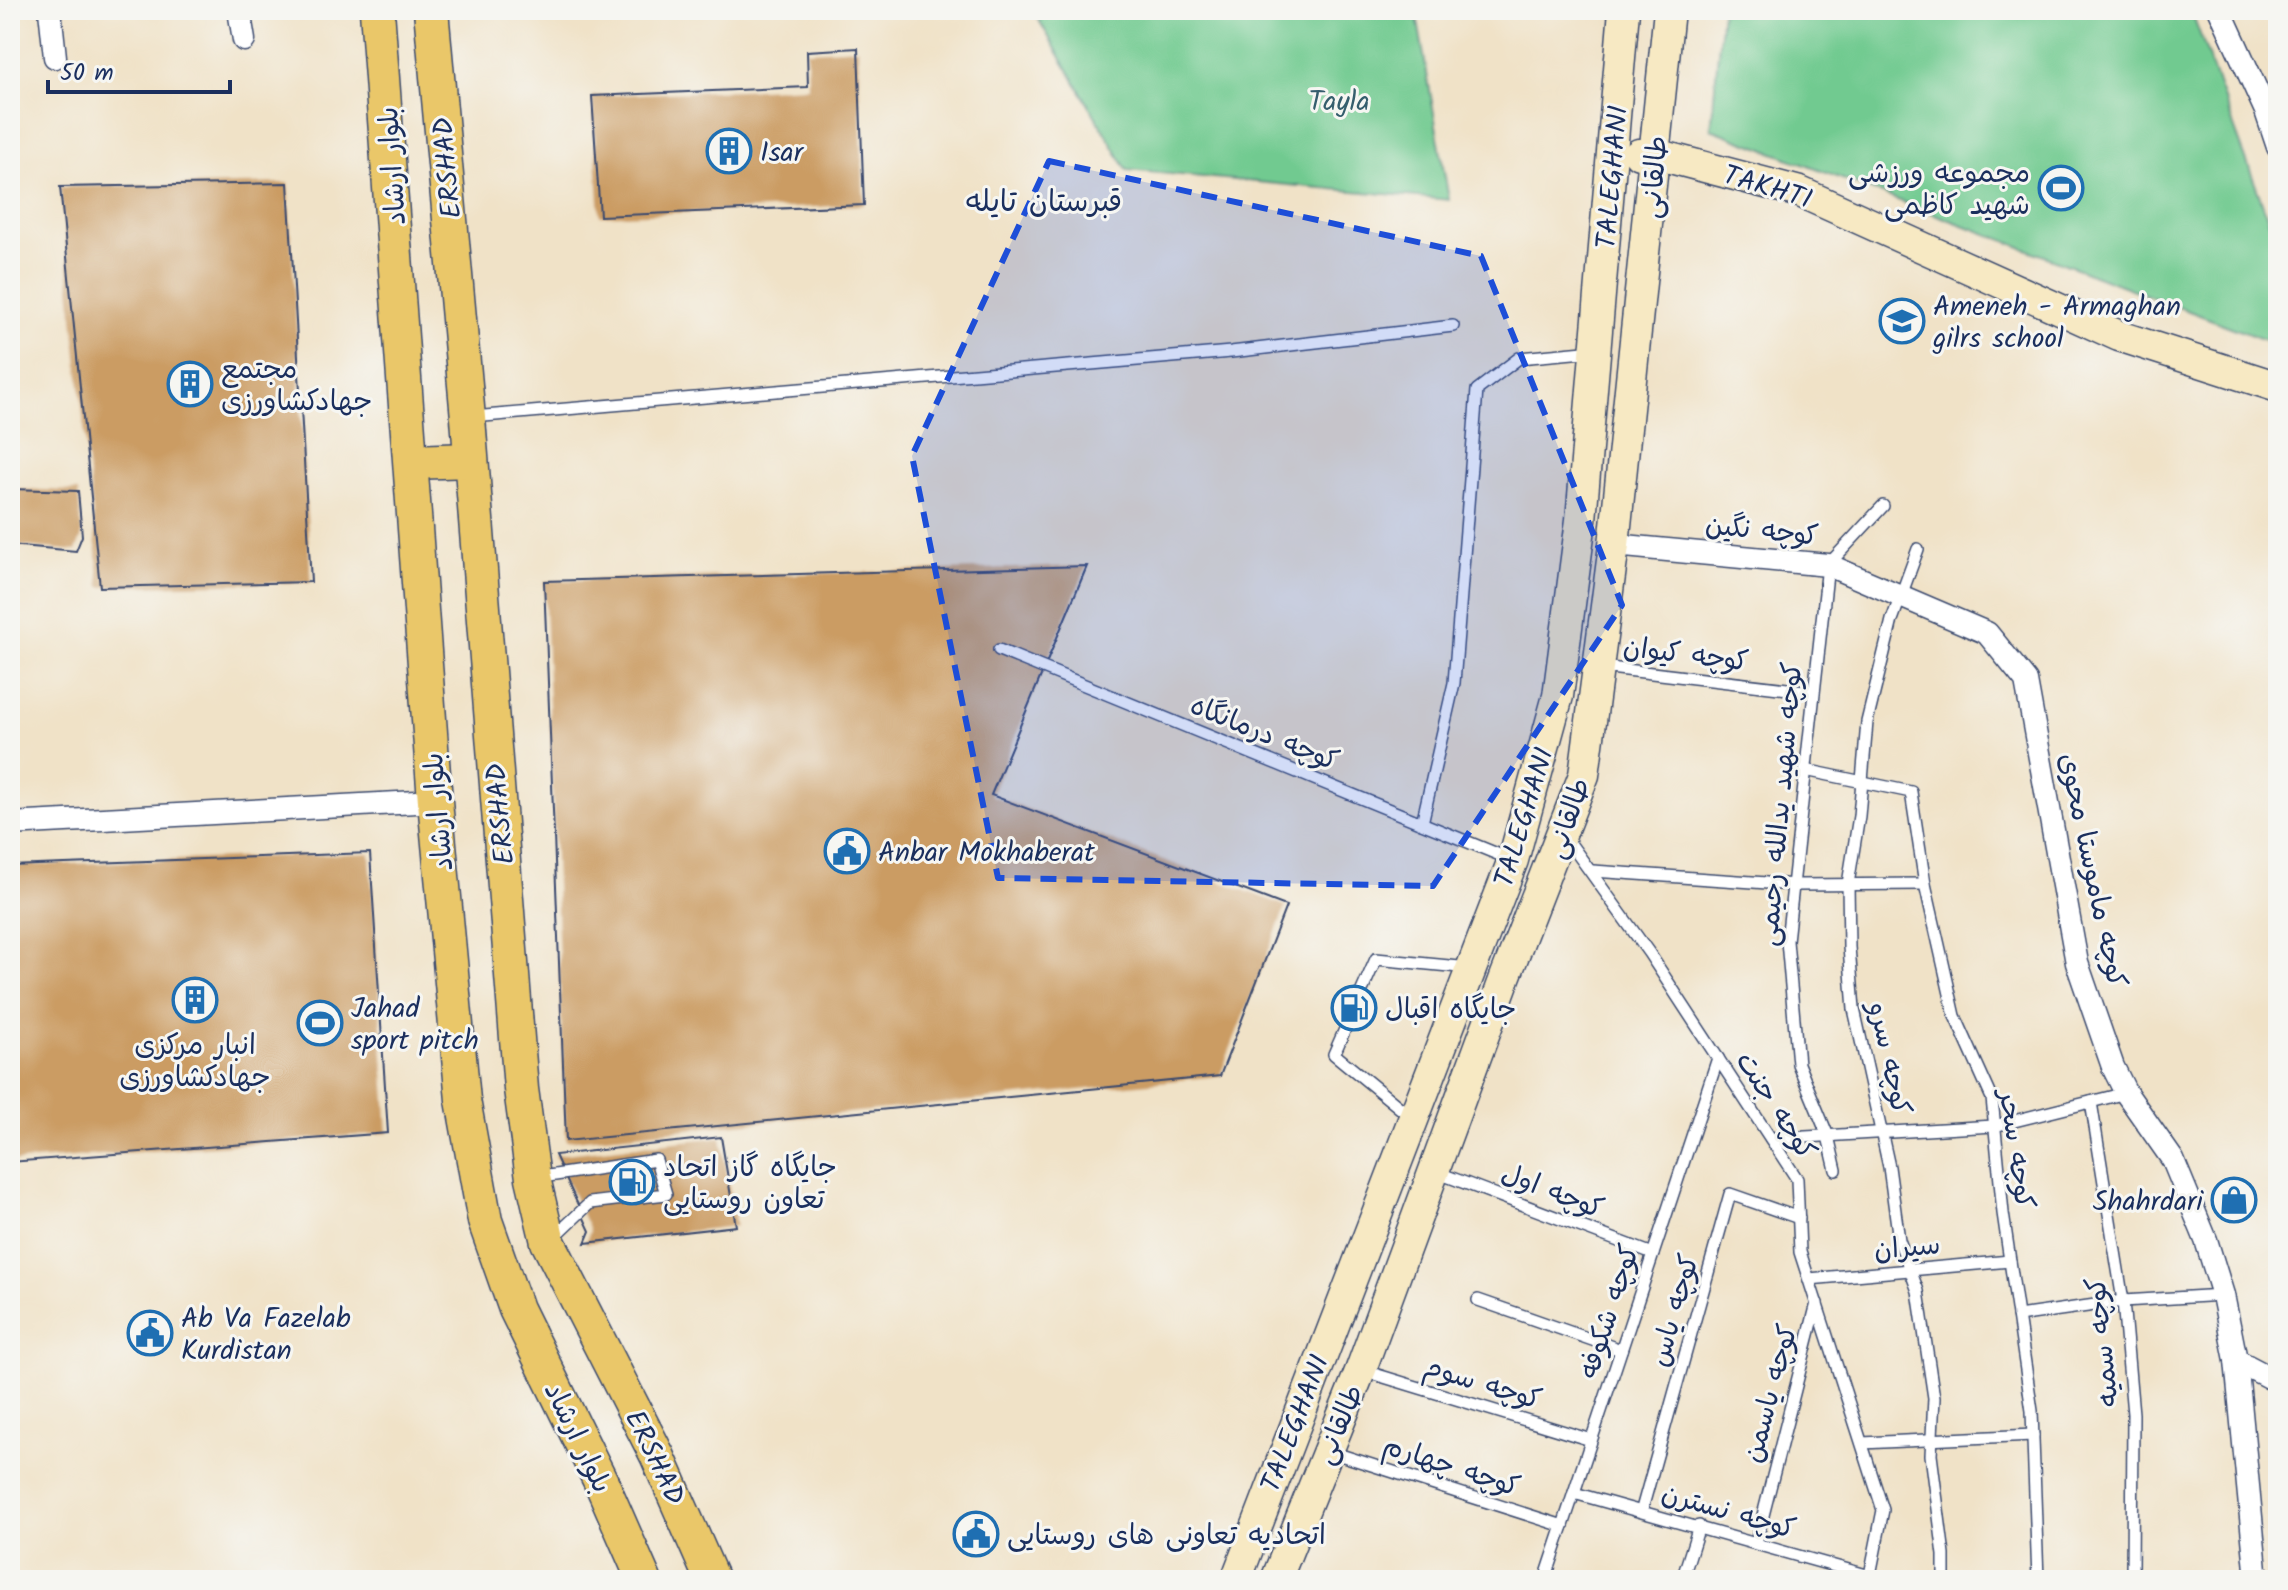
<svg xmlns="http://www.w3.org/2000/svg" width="2288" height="1590" viewBox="0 0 2288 1590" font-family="Kalam,'Playpen Sans Arabic',sans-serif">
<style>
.green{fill:#71ca90;stroke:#467c77;stroke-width:2}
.building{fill:#cb9c64}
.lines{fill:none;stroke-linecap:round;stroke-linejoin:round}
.lane-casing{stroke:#3b4a6e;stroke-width:14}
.street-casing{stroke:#3b4a6e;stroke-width:25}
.secondary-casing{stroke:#3b4a6e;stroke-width:33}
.primary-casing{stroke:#3b4a6e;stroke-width:37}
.lane{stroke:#fff;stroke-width:11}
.street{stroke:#fff;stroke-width:22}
.secondary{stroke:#f7e9c3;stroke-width:30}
.primary{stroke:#eac769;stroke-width:34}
.marked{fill:#1d4ed8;fill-opacity:0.2;stroke:#1d4ed8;stroke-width:6;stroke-dasharray:16 10;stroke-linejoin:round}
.labels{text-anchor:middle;stroke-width:6;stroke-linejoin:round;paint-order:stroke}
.park-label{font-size:28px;fill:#355e6d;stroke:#f6f6f2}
.poi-label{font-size:28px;fill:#1b2f5e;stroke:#f6f6f2;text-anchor:start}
.street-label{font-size:28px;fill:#1b2f5e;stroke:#f6f6f2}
.neighbourhood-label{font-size:30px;fill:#1b2f5e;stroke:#f6f6f2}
</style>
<rect width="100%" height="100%" fill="#f6f6f2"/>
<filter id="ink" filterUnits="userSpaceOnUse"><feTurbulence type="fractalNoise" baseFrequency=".0125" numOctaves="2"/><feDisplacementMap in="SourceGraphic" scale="16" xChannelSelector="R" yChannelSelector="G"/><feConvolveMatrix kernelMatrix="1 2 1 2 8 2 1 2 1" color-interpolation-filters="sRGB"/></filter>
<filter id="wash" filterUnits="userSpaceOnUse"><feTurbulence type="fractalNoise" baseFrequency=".006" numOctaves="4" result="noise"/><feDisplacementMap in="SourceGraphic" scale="32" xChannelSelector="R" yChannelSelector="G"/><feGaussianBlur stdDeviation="1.8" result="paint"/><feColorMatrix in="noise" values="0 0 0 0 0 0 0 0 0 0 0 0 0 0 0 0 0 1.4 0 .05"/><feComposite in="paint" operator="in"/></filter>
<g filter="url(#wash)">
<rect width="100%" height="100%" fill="#f0e2c7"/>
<g class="green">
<path d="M1033,10H1416L1449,200L1127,170Z"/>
<path d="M1722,10H2191L2278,246V345L1711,129Z"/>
</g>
<g id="blocks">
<g class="building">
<path d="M858,48L864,205L600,216L592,96L808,87L807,51Z"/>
<path d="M288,183L311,582L100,587L60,187Z"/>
<path d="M10,489L78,491L82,536L76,551L10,545Z"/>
<path d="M1087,566L991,795L1286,906L1220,1076L566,1141L544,581Z"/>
<path d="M370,853L388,1133L10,1162V866Z"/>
<path d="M721,1137L736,1226L585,1243L590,1231L555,1155Z"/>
</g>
</g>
</g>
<g filter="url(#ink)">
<use href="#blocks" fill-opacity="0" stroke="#3b4a6e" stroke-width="2"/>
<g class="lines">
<g class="lane-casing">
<g id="lane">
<path d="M473,417L1231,352L1453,326"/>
<path d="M1918,549L1892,620L1867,722L1859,816L1848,884L1849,947L1854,1009L1889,1167L1899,1240L1918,1291L1934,1398L1931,1455L1944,1555V1580"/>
<path d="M999,650L1512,860"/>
<path d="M1601,667L1813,692"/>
<path d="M1805,770L1911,792L1925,884L1955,1016L1992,1098L2003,1213L2032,1411L2038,1580"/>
<path d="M1422,823L1454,683L1477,390L1519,358L1595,351"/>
<path d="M1564,835L1649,953L1797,1179L1800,1252L1883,1510L1869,1580"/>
<path d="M1593,871L1796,885L1925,884"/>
<path d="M2091,1102L2123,1301L2133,1414L2132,1580"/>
<path d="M1411,1117L1334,1054L1376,959L1470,968"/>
<path d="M1771,1139L1994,1126L2126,1093"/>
<path d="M1836,1170L1828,1136L1798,1064L1787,941L1828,565L1883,506"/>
<path d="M1436,1172L1653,1254"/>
<path d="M535,1178L656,1160L666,1194L590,1203L552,1239"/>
<path d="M1809,1279L2010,1261"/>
<path d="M1478,1300L1621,1350"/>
<path d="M2018,1316L2123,1301L2223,1295"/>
<path d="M1361,1370L1591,1440"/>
<path d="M1862,1443L2033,1435"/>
<path d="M1331,1452L1563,1526"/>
<path d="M1574,1493L1870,1576"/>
<path d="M1642,1509L1730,1194L1799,1218"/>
<path d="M1756,1543L1817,1303"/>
<path d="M1545,1580L1718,1058"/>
<path d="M1682,1580L1699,1526"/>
</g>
</g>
<g class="street-casing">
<g id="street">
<path d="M50,10L55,57"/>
<path d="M239,10L244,40"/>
<path d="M2220,10L2266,111L2278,147"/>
<path d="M1614,545L1828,565L1987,633L2026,681L2077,963L2113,1067L2126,1093L2173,1160L2206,1240L2223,1295L2236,1360L2257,1580"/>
<path d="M10,824L435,801"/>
<path d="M2236,1360L2278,1382"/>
</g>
</g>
<g class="secondary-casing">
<g id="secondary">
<path d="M1639,154H1655L1800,192L2119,336L2278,387"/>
<path d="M1236,1580L1513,860L1558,696L1581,520L1624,10"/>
<path d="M1276,1580L1361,1369L1506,975L1584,775L1614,545L1669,10"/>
</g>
</g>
<g class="primary-casing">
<g id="primary">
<path d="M377,10L435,801L463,1100L485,1221L516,1309L602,1484L644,1580"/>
<path d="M431,10L468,418L521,1089L533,1178L548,1242L657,1455L712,1580"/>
<path d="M412,462L470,460"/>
</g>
</g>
<use href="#lane" class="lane"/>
<use href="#street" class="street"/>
<use href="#secondary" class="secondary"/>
<use href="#primary" class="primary"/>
</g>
</g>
<path class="marked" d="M1049,161L1481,256L1622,605L1433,886L998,878L912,456Z"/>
<defs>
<g id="building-ring" transform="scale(2.3)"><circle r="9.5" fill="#f6f6f2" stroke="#1f6fb2" stroke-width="1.5"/><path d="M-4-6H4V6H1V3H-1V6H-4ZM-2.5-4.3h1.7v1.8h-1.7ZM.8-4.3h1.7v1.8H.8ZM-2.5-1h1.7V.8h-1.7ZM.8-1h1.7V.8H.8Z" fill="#1f6fb2"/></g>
<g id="stadium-ring" transform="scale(2.3)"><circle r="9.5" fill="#f6f6f2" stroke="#1f6fb2" stroke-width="1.5"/><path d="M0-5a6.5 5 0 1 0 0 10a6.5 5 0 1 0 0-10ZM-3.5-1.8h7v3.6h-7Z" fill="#1f6fb2"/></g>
<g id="school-ring" transform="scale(2.3)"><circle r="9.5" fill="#f6f6f2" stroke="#1f6fb2" stroke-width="1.5"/><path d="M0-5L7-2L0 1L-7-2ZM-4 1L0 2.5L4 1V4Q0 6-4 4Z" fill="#1f6fb2"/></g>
<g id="civic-ring" transform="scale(2.3)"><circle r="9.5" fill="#f6f6f2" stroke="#1f6fb2" stroke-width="1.5"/><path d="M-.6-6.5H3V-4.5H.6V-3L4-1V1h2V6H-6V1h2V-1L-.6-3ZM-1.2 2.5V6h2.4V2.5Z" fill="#1f6fb2"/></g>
<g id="fuel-ring" transform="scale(2.3)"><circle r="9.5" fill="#f6f6f2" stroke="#1f6fb2" stroke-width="1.5"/><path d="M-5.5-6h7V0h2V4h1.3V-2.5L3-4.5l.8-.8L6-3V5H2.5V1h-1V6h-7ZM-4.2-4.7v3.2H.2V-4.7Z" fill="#1f6fb2"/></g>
<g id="shop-ring" transform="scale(2.3)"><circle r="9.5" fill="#f6f6f2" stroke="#1f6fb2" stroke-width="1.5"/><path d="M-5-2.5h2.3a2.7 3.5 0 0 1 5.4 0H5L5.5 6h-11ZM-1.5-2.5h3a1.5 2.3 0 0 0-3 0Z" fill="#1f6fb2"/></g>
</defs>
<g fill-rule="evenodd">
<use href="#building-ring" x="729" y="151"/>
<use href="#stadium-ring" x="2061" y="188"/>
<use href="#school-ring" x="1902" y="321"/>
<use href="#building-ring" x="190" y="384"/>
<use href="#civic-ring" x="847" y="851"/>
<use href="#building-ring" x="195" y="1000"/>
<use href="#fuel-ring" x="1354" y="1008"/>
<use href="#stadium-ring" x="320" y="1023"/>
<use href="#fuel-ring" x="632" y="1182"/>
<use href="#shop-ring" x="2234" y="1200"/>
<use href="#civic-ring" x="150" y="1333"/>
<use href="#civic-ring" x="976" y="1534"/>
</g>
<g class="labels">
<g class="park-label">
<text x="1339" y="110">Tayla</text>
</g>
<g class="poi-label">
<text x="760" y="161">Isar</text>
<text x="2030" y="182" text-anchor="end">مجموعه ورزشی<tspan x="2030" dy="32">شهید کاظمی</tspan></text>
<text x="1933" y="315">Ameneh - Armaghan<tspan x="1933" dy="32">gilrs school</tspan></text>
<text x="221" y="378">مجتمع<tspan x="221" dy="32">جهادکشاورزی</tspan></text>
<text x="878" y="861">Anbar Mokhaberat</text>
<text x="351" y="1017">Jahad<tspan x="351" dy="32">sport pitch</tspan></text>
<text x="1385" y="1018">جایگاه اقبال</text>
<text x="195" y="1054" text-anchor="middle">انبار مرکزی<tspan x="195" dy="32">جهادکشاورزی</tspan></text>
<text x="663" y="1176">جایگاه گاز اتحاد<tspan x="663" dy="32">تعاون روستایی</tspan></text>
<text x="2203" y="1210" text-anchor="end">Shahrdari</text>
<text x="181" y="1327">Ab Va Fazelab<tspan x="181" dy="32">Kurdistan</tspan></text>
<text x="1007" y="1544">اتحادیه تعاونی های روستایی</text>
</g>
<g class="street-label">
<text transform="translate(391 166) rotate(-94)" y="10">بلوار ارشاد</text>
<text transform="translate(446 168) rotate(-95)" y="10">ERSHAD</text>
<text transform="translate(1611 177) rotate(-85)" y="10">TALEGHANI</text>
<text transform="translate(1653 177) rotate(-85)" y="10">طالقانی</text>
<text transform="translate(1768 186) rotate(17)" y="10">TAKHTI</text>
<text transform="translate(1762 529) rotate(6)" y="10">کوچه نگین</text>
<text transform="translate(1686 653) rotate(7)" y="10">کوچه کیوان</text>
<text transform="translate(1265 732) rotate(22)" y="10">کوچه درمانگاه</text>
<text transform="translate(1779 804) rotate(-85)" y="10">کوچه شهید یدالله رحیمی</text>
<text transform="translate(437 812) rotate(-95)" y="10">بلوار ارشاد</text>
<text transform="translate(499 814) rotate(-95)" y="10">ERSHAD</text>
<text transform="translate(1523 817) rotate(-73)" y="10">TALEGHANI</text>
<text transform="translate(1567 818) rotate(-71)" y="10">طالقانی</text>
<text transform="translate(2094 870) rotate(78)" y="10">کوچه ماموستا محوی</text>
<text transform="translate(1891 1058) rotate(78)" y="10">کوچه سرو</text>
<text transform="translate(1777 1105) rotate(57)" y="10">کوچه جنت</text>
<text transform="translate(2018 1149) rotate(82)" y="10">کوچه سحر</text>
<text transform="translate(1553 1190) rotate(21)" y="10">کوچه اول</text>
<text transform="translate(1907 1246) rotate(-5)" y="10">سیران</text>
<text transform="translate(1673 1310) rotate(-74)" y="10">کوچه یاس</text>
<text transform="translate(1608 1311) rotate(-72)" y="10">کوچه شکوفه</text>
<text transform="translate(2101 1342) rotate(-96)" y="10">کوچه سمیه</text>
<text transform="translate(1483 1382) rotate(17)" y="10">کوچه سوم</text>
<text transform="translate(1769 1393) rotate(-75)" y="10">کوچه یاسمن</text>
<text transform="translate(1294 1423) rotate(-69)" y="10">TALEGHANI</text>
<text transform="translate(1338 1424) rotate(-67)" y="10">طالقانی</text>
<text transform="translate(579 1437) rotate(64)" y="10">بلوار ارشاد</text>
<text transform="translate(656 1457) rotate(64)" y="10">ERSHAD</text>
<text transform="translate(1452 1465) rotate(18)" y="10">کوچه چهارم</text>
<text transform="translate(1729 1510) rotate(16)" y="10">کوچه نسترن</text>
</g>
<g class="neighbourhood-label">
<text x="1044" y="211">قبرستان تایله</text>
</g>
</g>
<rect width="2288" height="1590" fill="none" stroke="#f6f6f2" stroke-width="40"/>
<path d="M48 80v12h182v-12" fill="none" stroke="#1b2f5e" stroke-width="4"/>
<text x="60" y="80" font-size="24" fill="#1b2f5e" stroke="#f6f6f2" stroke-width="6" paint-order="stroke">50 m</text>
</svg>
